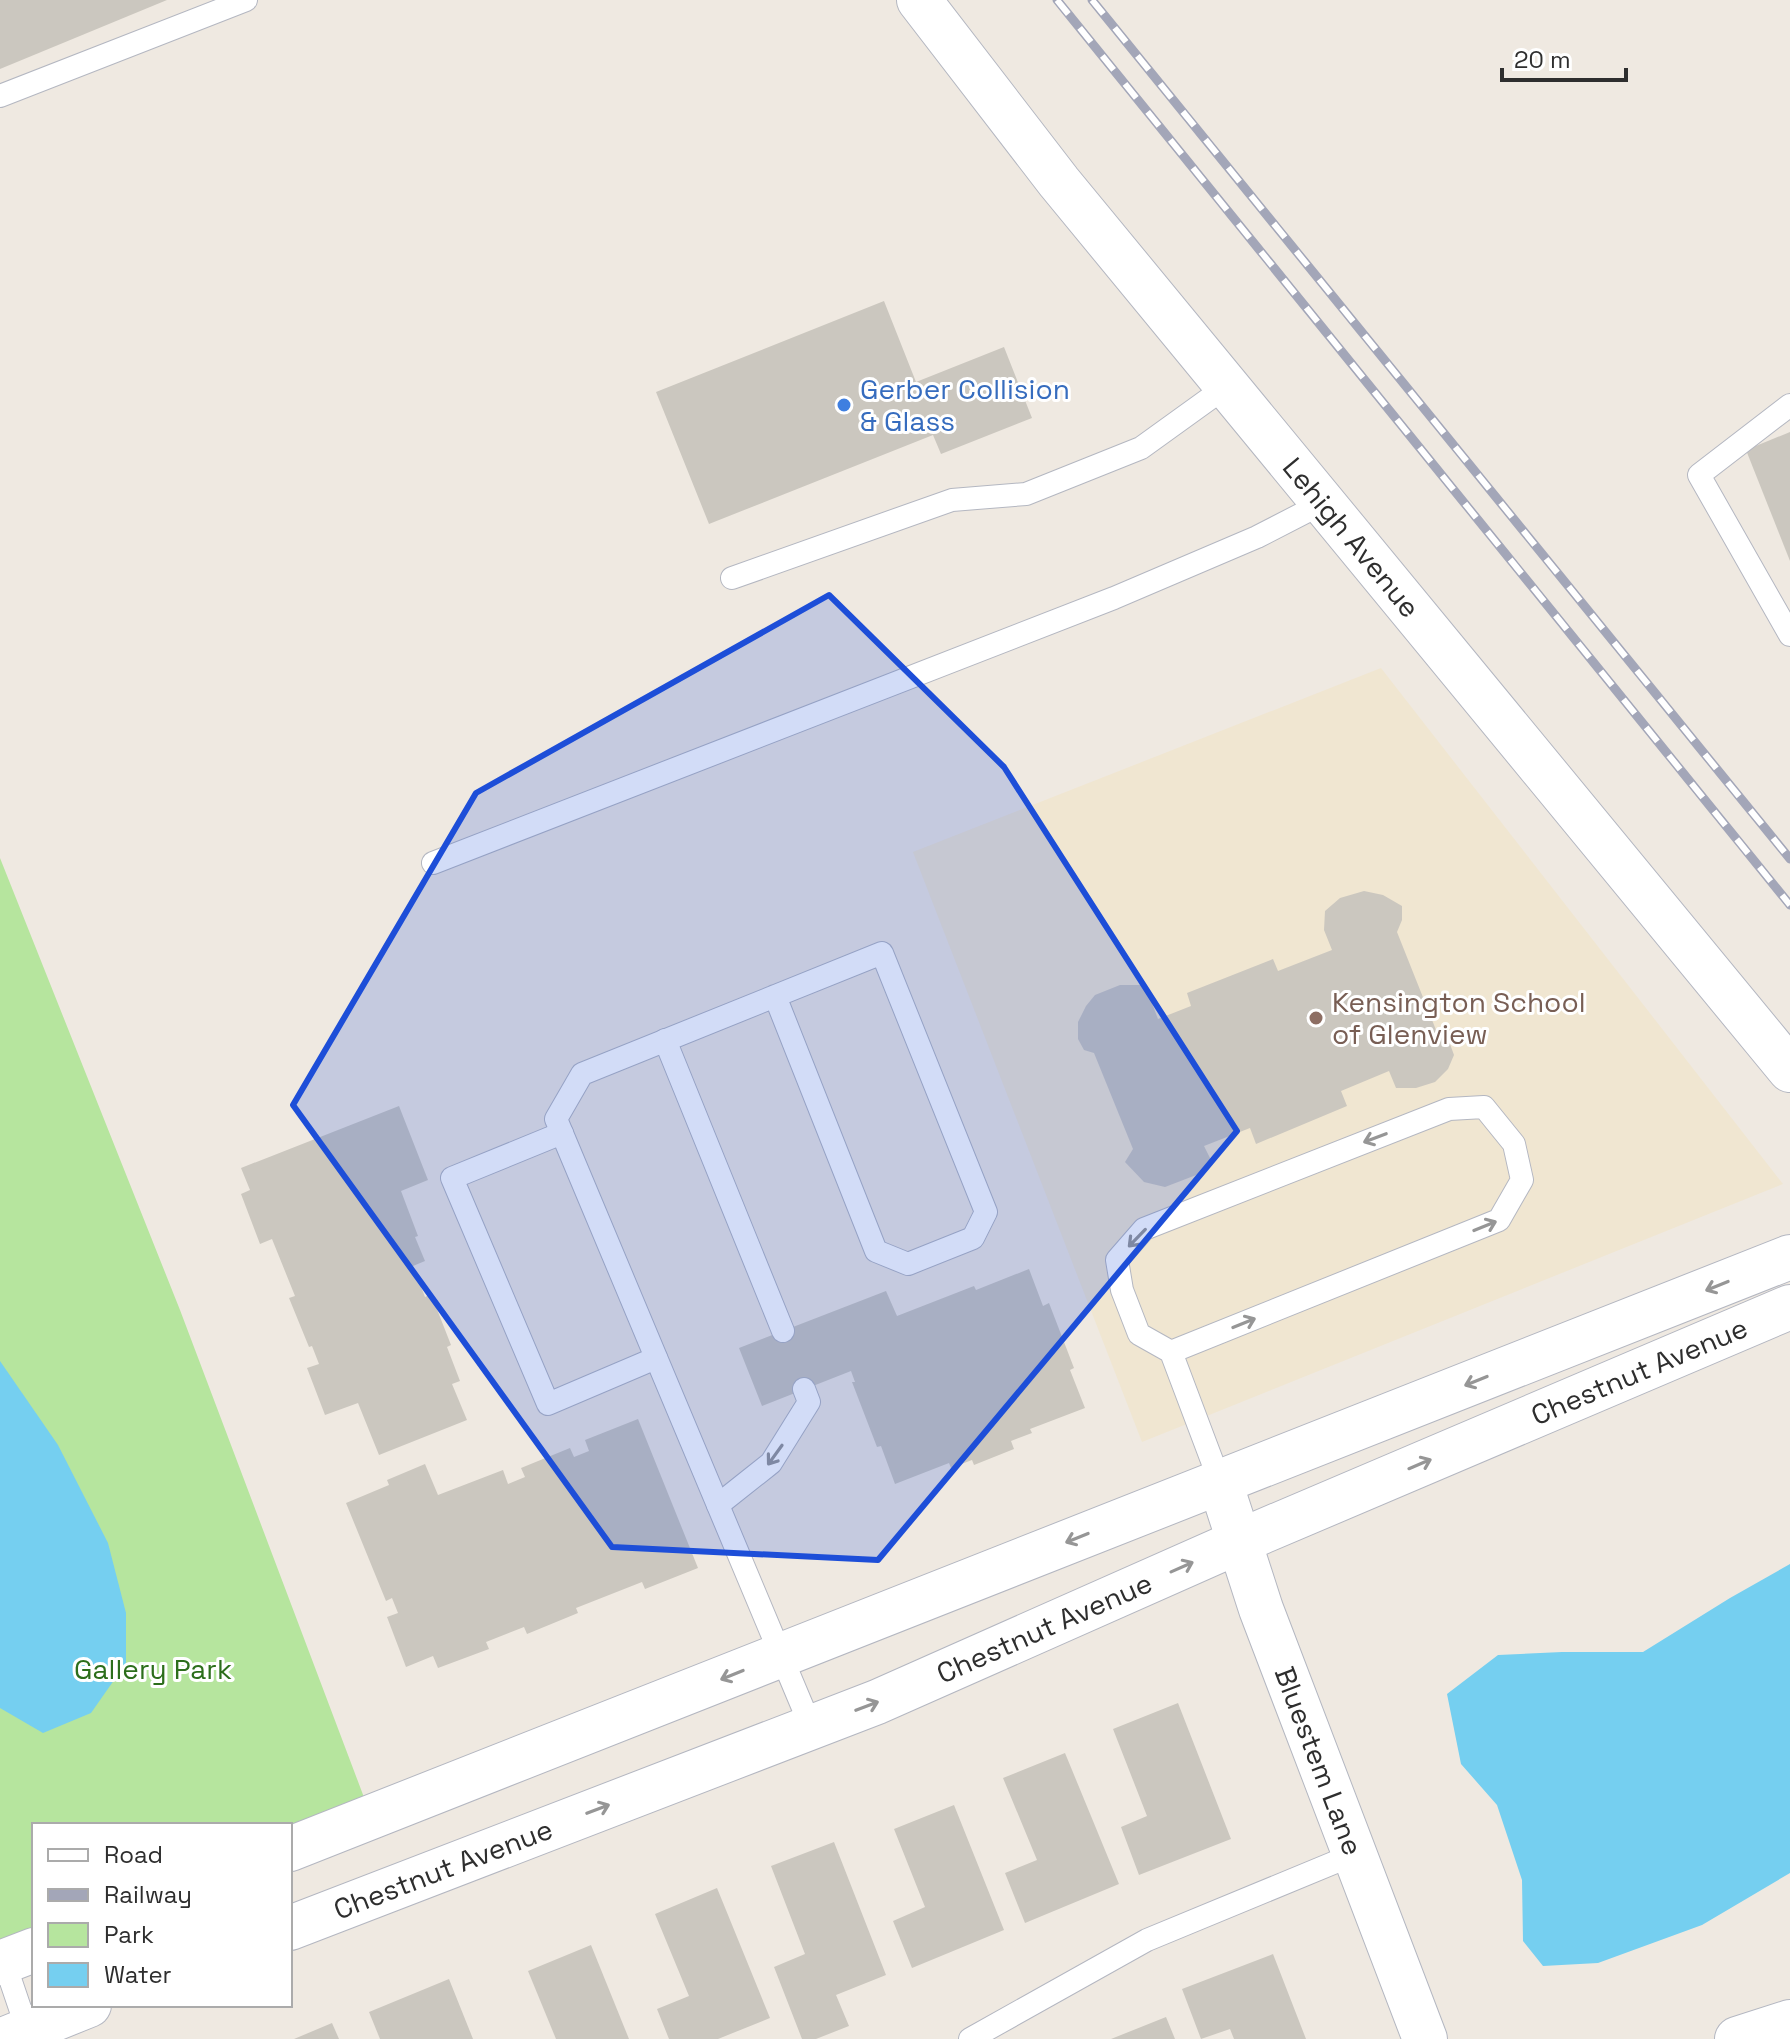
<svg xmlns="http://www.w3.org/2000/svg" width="1790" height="2039" viewBox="0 0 1790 2039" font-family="'Space Grotesk',sans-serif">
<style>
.education{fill:#f0e6d1}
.green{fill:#b6e59e}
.water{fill:#75cff0}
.building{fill:#cbc7bf}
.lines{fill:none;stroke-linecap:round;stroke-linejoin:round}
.service-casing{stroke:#b4b7c1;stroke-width:24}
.minor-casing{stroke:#b4b7c1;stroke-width:46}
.tertiary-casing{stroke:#b4b7c1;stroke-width:46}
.service{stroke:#fff;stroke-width:22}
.minor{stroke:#fff;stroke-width:44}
.tertiary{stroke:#fff;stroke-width:44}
.rail-casing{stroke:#a3a6b8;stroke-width:9}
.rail{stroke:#fff;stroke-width:6;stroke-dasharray:18;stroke-linecap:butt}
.oneway{stroke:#969696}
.marked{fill:#1d4ed8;fill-opacity:0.2;stroke:#1d4ed8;stroke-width:6;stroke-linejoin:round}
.shop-dot{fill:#3f7fe0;stroke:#fff;stroke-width:3}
.education-dot{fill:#8d6e63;stroke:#fff;stroke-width:3}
.labels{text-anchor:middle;stroke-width:6;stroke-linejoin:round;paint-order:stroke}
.shop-label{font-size:28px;fill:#366cbe;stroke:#fff;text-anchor:start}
.street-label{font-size:28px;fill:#2e2e2e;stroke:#fff}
.education-label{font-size:28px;fill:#785e54;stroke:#fff;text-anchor:start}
.park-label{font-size:28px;fill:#2c6e1b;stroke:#fff}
</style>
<rect width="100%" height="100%" fill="#efe9e1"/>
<path class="education" d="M1381,668L1783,1184L1142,1442L913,852Z"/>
<path class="green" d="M0,858L180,1310L365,1800L290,1830V1825H34V1931L0,1944Z"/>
<g class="water">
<path d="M0,1361L58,1445L108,1543L126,1613V1663L91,1713L43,1733L0,1708Z"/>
<path d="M1790,1564V1873L1702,1925L1598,1963L1543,1966L1523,1941L1522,1880L1497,1805L1461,1764L1447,1694L1498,1655L1562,1652H1643L1730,1598Z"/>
</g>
<g class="building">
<path d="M0,0H167L0,69Z"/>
<path d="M884,301L916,382L1004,347L1032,418L941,454L933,435L709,524L656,392Z"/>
<path d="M1790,432V561L1746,450Z"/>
<path d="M1364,891L1383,895L1402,906V920L1397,932L1438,1035L1450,1044L1454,1055L1448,1069L1435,1082L1416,1088H1396L1389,1071L1341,1091L1347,1106L1256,1144L1250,1128L1204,1146L1211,1160L1204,1172L1165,1187L1144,1182L1125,1162L1133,1149L1094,1053L1084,1050L1078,1039V1022L1086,1006L1095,995L1120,985H1145L1158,1019L1191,1006L1187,993L1273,959L1278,971L1332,950L1324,930L1325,911L1340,898Z"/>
<path d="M399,1106L428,1180L401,1191L418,1236L415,1237L425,1261L413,1266L425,1297L431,1294L451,1345L447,1347L460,1381L452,1384L467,1420L379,1455L358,1403L325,1415L307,1368L319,1364L312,1346L309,1347L289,1298L295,1296L272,1239L260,1244L241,1194L250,1190L241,1168Z"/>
<path d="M1029,1269L1043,1306L1049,1303L1074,1368L1070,1370L1085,1408L1030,1429L1032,1433L1011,1441L1014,1449L974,1465L972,1460L951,1468L949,1463L895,1484L881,1446L877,1447L852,1382H855L851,1371L762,1406L739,1348L886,1291L897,1316L974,1286L976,1290Z"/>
<path d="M638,1419L698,1568L645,1589L642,1582L576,1608L578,1613L527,1634L524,1627L486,1642L489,1649L438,1668L433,1656L406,1667L387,1617L398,1613L392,1598L386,1601L346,1503L389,1485L387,1480L425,1464L438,1495L503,1470L508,1484L525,1477L521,1468L570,1448L574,1457L589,1451L585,1440Z"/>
<path d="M1178,1703L1231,1839L1139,1875L1121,1827L1147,1816L1113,1729Z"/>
<path d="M1065,1753L1119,1884L1025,1923L1005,1873L1037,1860L1003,1778Z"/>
<path d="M954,1805L1004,1930L912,1968L893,1921L925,1907L894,1829Z"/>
<path d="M834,1842L886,1975L836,1995L849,2026L816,2039H802L774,1967L805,1954L771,1866Z"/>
<path d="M717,1888L770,2018L718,2039H669L657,2009L689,1996L655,1914Z"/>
<path d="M591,1945L629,2039H556L528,1971Z"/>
<path d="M1273,1954L1306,2039H1234L1230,2029L1201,2039L1182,1989Z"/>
<path d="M449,1979L473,2039H380L369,2012Z"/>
<path d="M1166,2017L1175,2039H1111Z"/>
<path d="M332,2023L339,2039H294Z"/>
</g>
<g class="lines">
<g class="service-casing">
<g id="service">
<path d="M0,96L246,0"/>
<path d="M1790,405L1699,475L1790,635"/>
<path d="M732,578L952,500L1026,494L1141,448L1227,386"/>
<path d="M433,863L1114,598L1257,537L1325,502"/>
<path d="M775,996L876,1251L908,1264L973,1238L986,1212L882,953L582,1074L556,1119L811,1727"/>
<path d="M665,1040L783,1331"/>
<path d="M562,1133L452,1178L548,1404L656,1358"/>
<path d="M1171,1352L1499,1220L1522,1180L1514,1144L1484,1107L1449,1109L1144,1229L1117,1260L1122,1290L1139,1334L1171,1352L1220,1482"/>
<path d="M718,1505L771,1463L809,1402L804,1389"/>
<path d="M2,1955L27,2029"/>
<path d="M970,2039L1147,1940L1355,1854"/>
</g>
</g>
<g class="minor-casing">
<g id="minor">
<path id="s1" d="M1220,1482L1261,1609L1425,2039"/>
<path d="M1737,2039L1790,2022"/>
</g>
</g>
<g class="tertiary-casing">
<g id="tertiary">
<path id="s2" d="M919,0L1059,182L1790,1070"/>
<path d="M290,1849L1790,1257"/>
<path id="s3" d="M290,1928L877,1702L1238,1542L1790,1307"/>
<path d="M0,1963L34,1950"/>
<path d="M5,2039L89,2005"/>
</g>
</g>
<use href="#service" class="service"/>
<use href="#minor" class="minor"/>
<use href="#tertiary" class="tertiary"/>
<g class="rail-casing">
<g id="rail">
<path d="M1057,0L1790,905"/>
<path d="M1092,0L1790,859"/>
</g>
</g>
<use href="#rail" class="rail"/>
</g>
<defs><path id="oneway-shaft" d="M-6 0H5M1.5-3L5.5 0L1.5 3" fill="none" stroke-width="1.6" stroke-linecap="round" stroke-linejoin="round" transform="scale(2)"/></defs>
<g class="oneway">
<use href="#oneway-shaft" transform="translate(1375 1138) rotate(159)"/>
<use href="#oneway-shaft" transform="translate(1485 1226) rotate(-22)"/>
<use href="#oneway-shaft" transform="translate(1137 1238) rotate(134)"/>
<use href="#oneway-shaft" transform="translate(1717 1286) rotate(158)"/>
<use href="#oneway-shaft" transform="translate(1244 1323) rotate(-22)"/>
<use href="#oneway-shaft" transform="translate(1476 1381) rotate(158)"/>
<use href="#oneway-shaft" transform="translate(775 1455) rotate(126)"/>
<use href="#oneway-shaft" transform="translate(1420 1464) rotate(-23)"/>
<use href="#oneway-shaft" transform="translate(1077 1538) rotate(158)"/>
<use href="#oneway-shaft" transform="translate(1182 1567) rotate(-24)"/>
<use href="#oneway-shaft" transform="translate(732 1675) rotate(158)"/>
<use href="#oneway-shaft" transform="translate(867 1706) rotate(-21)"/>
<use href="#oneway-shaft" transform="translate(598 1809) rotate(-21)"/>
</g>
<path class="marked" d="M829,595L1004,767L1237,1131L878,1560L612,1547L293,1105L476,793Z"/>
<circle class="shop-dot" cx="844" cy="405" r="8"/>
<circle class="education-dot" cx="1316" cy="1018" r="8"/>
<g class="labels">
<g class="shop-label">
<text x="860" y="399">Gerber Collision<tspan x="860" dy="32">&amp; Glass</tspan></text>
</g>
<g class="street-label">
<text dy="10" stroke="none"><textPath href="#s2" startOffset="690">Lehigh Avenue</textPath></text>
<text dy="10" stroke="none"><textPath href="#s3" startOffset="1460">Chestnut Avenue</textPath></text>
<text dy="10" stroke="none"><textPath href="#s3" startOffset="812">Chestnut Avenue</textPath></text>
<text dy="10" stroke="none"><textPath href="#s1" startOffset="296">Bluestem Lane</textPath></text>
<text dy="10" stroke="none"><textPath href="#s3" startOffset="164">Chestnut Avenue</textPath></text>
</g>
<g class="education-label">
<text x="1332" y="1012">Kensington School<tspan x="1332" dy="32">of Glenview</tspan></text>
</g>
<g class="park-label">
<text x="153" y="1679">Gallery Park</text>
</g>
</g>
<rect x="32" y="1823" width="260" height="184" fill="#ffffff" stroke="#ababab" stroke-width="2"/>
<rect x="48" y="1849" width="40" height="12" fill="#ffffff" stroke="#ababab" stroke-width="2"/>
<text x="104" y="1863" font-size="24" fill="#2e2e2e">Road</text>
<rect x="48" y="1889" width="40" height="12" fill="#a3a6b8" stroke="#ababab" stroke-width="2"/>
<text x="104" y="1903" font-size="24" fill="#2e2e2e">Railway</text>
<rect x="48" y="1923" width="40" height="24" fill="#b6e59e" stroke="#ababab" stroke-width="2"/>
<text x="104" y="1943" font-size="24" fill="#2e2e2e">Park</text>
<rect x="48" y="1963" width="40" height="24" fill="#75cff0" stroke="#ababab" stroke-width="2"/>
<text x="104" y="1983" font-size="24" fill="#2e2e2e">Water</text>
<path d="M1502 68v12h124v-12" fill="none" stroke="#2e2e2e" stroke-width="4"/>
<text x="1514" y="68" font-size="24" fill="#2e2e2e" stroke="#ffffff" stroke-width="6" paint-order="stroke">20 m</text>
</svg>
